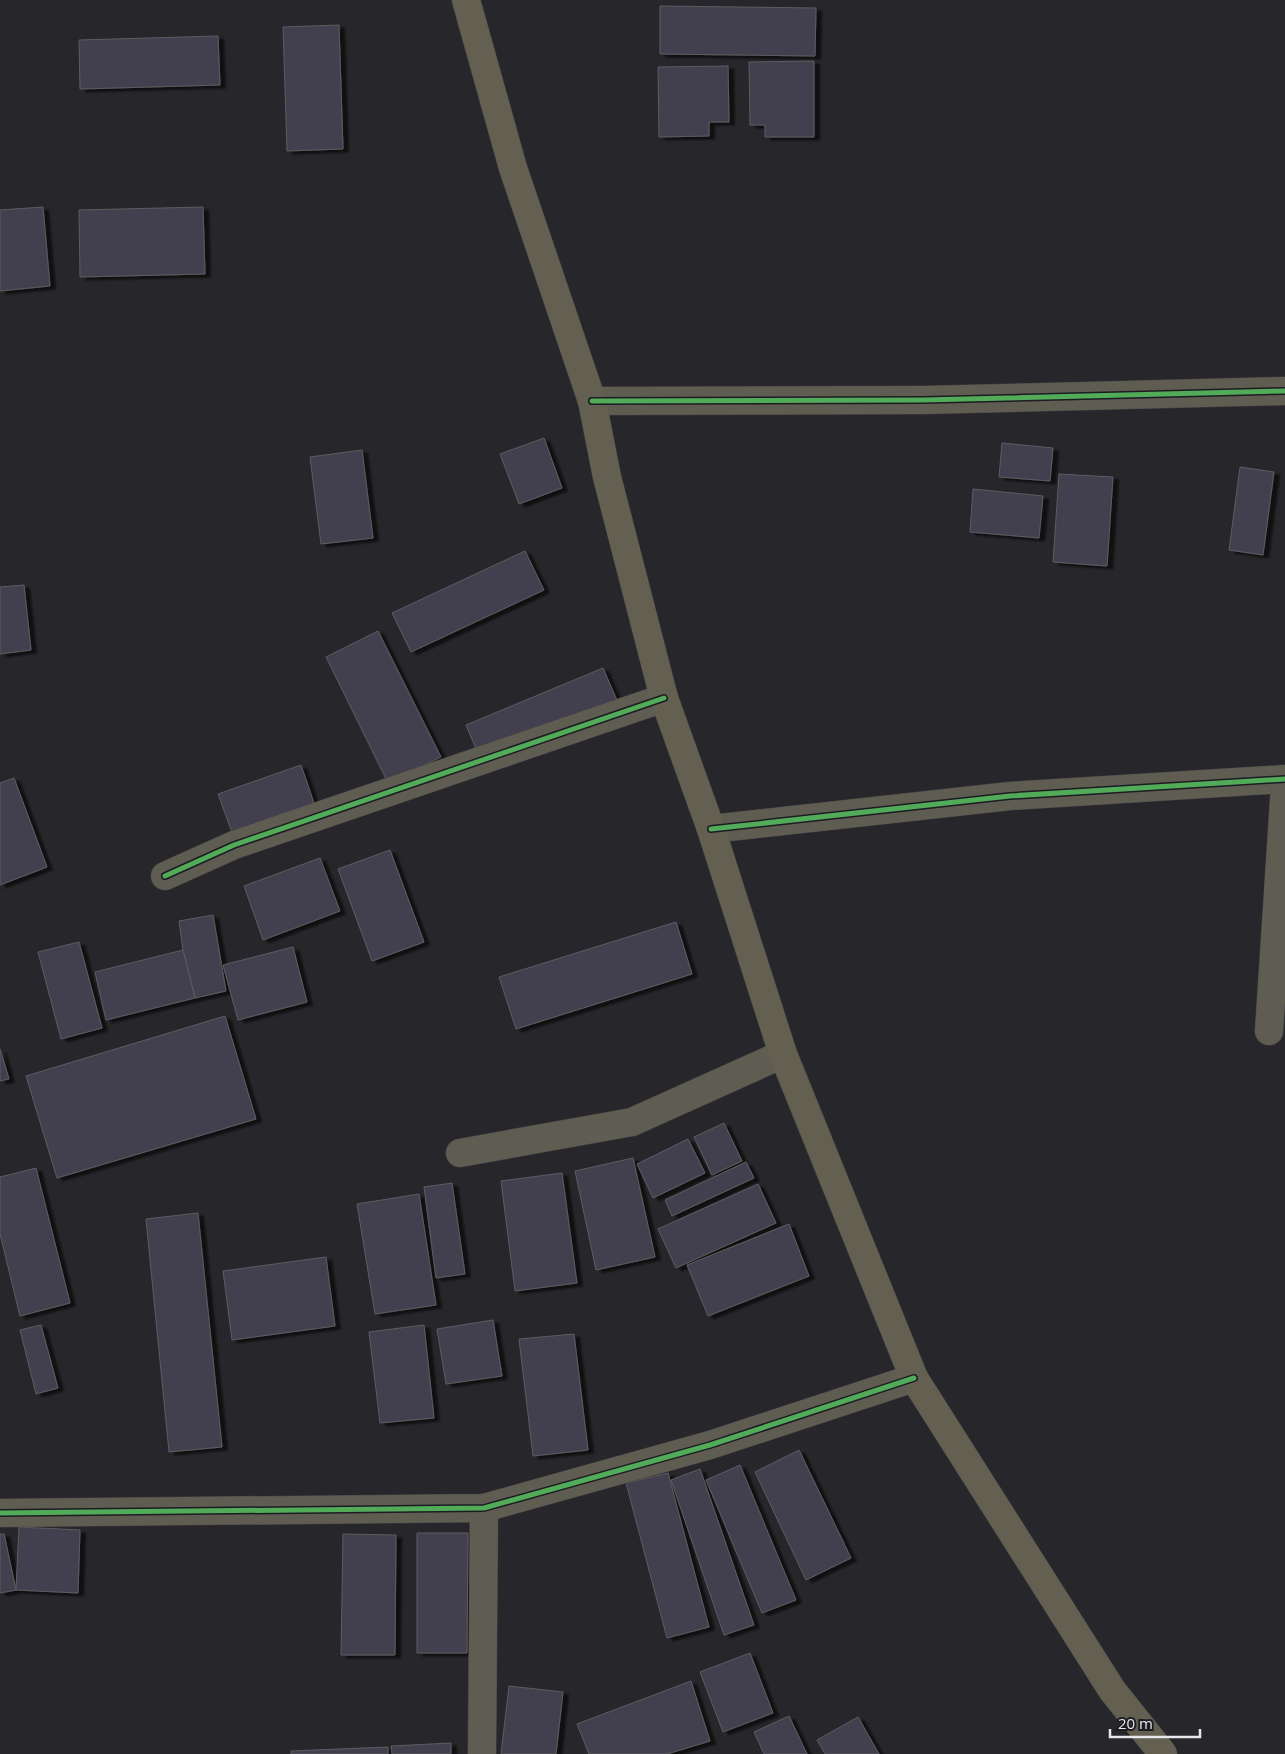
<svg xmlns="http://www.w3.org/2000/svg" width="1285" height="1754" viewBox="0 0 1285 1754" font-family="'Open Sans',sans-serif">
<style>
.building{fill:#433f50;stroke:#5d5d60;filter:url(#shadow)}
.lines{fill:none;stroke-linecap:round;stroke-linejoin:round}
.minor-casing{stroke:#434345;stroke-width:29}
.secondary-casing{stroke:#434345;stroke-width:29}
.minor{stroke:#5f5c52;stroke-width:28}
.secondary{stroke:#635f51;stroke-width:28}
.cycleway-casing{stroke:#1d1c23;stroke-width:8}
.cycleway{stroke:#51ab58;stroke-width:5}
</style>
<defs>
<filter id="shadow"><feDropShadow dx="5.5" dy="3" stdDeviation="1" flood-color="#0009"/></filter>
</defs>
<rect width="100%" height="100%" fill="#27272b"/>
<g class="building">
<path d="M660,6L816,8L815,56L660,54Z"/>
<path d="M339,25L343,149L287,151L283,27Z"/>
<path d="M218,36L220,85L80,89L79,40Z"/>
<path d="M814,61V137H765V125H750L749,62Z"/>
<path d="M728,66L729,122H709V136L659,137L658,67Z"/>
<path d="M43,207L50,286L0,291V210Z"/>
<path d="M203,207L205,274L80,277L79,210Z"/>
<path d="M544,438L562,488L519,504L500,454Z"/>
<path d="M1002,443L1053,448L1050,481L999,477Z"/>
<path d="M362,450L373,538L321,544L310,457Z"/>
<path d="M1240,467L1274,472L1263,555L1229,550Z"/>
<path d="M1059,474L1113,477L1107,566L1053,562Z"/>
<path d="M973,489L1043,496L1039,538L970,532Z"/>
<path d="M525,551L544,590L411,652L392,613Z"/>
<path d="M24,585L31,650L0,654V587Z"/>
<path d="M378,631L441,757L388,783L326,657Z"/>
<path d="M603,668L622,712L484,768L466,725Z"/>
<path d="M301,765L316,809L234,838L218,794Z"/>
<path d="M14,778L47,867L0,885V783Z"/>
<path d="M390,850L424,942L372,961L338,869Z"/>
<path d="M320,858L340,911L263,940L244,886Z"/>
<path d="M213,915L226,991L195,998L183,950L179,921Z"/>
<path d="M676,922L692,974L516,1029L499,977Z"/>
<path d="M79,942L102,1028L61,1039L38,952Z"/>
<path d="M293,947L307,1002L238,1020L223,965Z"/>
<path d="M183,950L195,998L106,1020L95,972Z"/>
<path d="M225,1016L256,1119L57,1178L26,1076Z"/>
<path d="M0,1049L9,1079L0,1081Z"/>
<path d="M724,1123L742,1161L712,1175L694,1137Z"/>
<path d="M688,1139L705,1173L653,1198L637,1164Z"/>
<path d="M633,1158L655,1257L596,1270L575,1171Z"/>
<path d="M746,1162L754,1178L672,1216L665,1200Z"/>
<path d="M36,1168L70,1303L20,1316L0,1234V1177Z"/>
<path d="M562,1173L577,1283L515,1291L501,1181Z"/>
<path d="M452,1183L465,1274L436,1278L424,1187Z"/>
<path d="M758,1184L776,1223L676,1268L658,1229Z"/>
<path d="M419,1194L436,1305L375,1314L357,1204Z"/>
<path d="M198,1213L222,1447L169,1452L146,1219Z"/>
<path d="M789,1224L809,1276L708,1316L687,1265Z"/>
<path d="M326,1257L335,1326L232,1340L223,1271Z"/>
<path d="M493,1320L502,1376L446,1384L437,1329Z"/>
<path d="M41,1325L58,1388L36,1394L20,1330Z"/>
<path d="M424,1325L434,1418L380,1423L369,1332Z"/>
<path d="M574,1334L588,1450L533,1456L519,1339Z"/>
<path d="M799,1450L851,1558L806,1580L755,1472Z"/>
<path d="M740,1465L796,1600L762,1613L706,1480Z"/>
<path d="M700,1469L754,1625L724,1635L671,1480Z"/>
<path d="M668,1473L709,1627L667,1638L626,1483Z"/>
<path d="M19,1527L80,1530L78,1593L16,1590Z"/>
<path d="M417,1533H468L467,1653H417Z"/>
<path d="M0,1534H4L16,1590L0,1593Z"/>
<path d="M343,1534L396,1535L395,1655H341Z"/>
<path d="M750,1653L773,1713L723,1732L700,1672Z"/>
<path d="M691,1681L710,1741L667,1754H589L577,1724Z"/>
<path d="M509,1686L563,1692L556,1754H501Z"/>
<path d="M789,1716L807,1754H764L754,1732Z"/>
<path d="M858,1717L879,1754H825L817,1740Z"/>
<path d="M451,1743V1754H392L391,1746Z"/>
<path d="M388,1747V1754H291V1751Z"/>
</g>
<g class="lines">
<g class="minor-casing">
<g id="minor">
<path d="M592,401L923,400L1285,391"/>
<path d="M711,829L1010,796L1285,779"/>
<path d="M165,876L234,845L664,698"/>
<path d="M1269,1031L1285,785"/>
<path d="M460,1153L632,1122L783,1054"/>
<path d="M0,1513L484,1508L710,1445L914,1378"/>
<path d="M482,1754L484,1508"/>
</g>
</g>
<g class="secondary-casing">
<path id="secondary" d="M466,0L513,168L592,401L607,477L664,698L711,829L783,1054L914,1378L1112,1690L1163,1754"/>
</g>
<use href="#minor" class="minor"/>
<use href="#secondary" class="secondary"/>
<g class="cycleway-casing">
<g id="cycleway">
<path d="M592,401L923,400L1285,391"/>
<path d="M711,829L1010,796L1285,779"/>
<path d="M165,876L234,845L664,698"/>
<path d="M0,1513L484,1508L710,1445L914,1378"/>
</g>
</g>
<use href="#cycleway" class="cycleway"/>
</g>
<path d="M1110 1729v8h90v-8" fill="none" stroke="#e7e7ec" stroke-width="2.5"/>
<text x="1118" y="1729" font-size="15" fill="#e7e7ec" stroke="#1d1c23" stroke-width="4" paint-order="stroke">20 m</text>
</svg>
